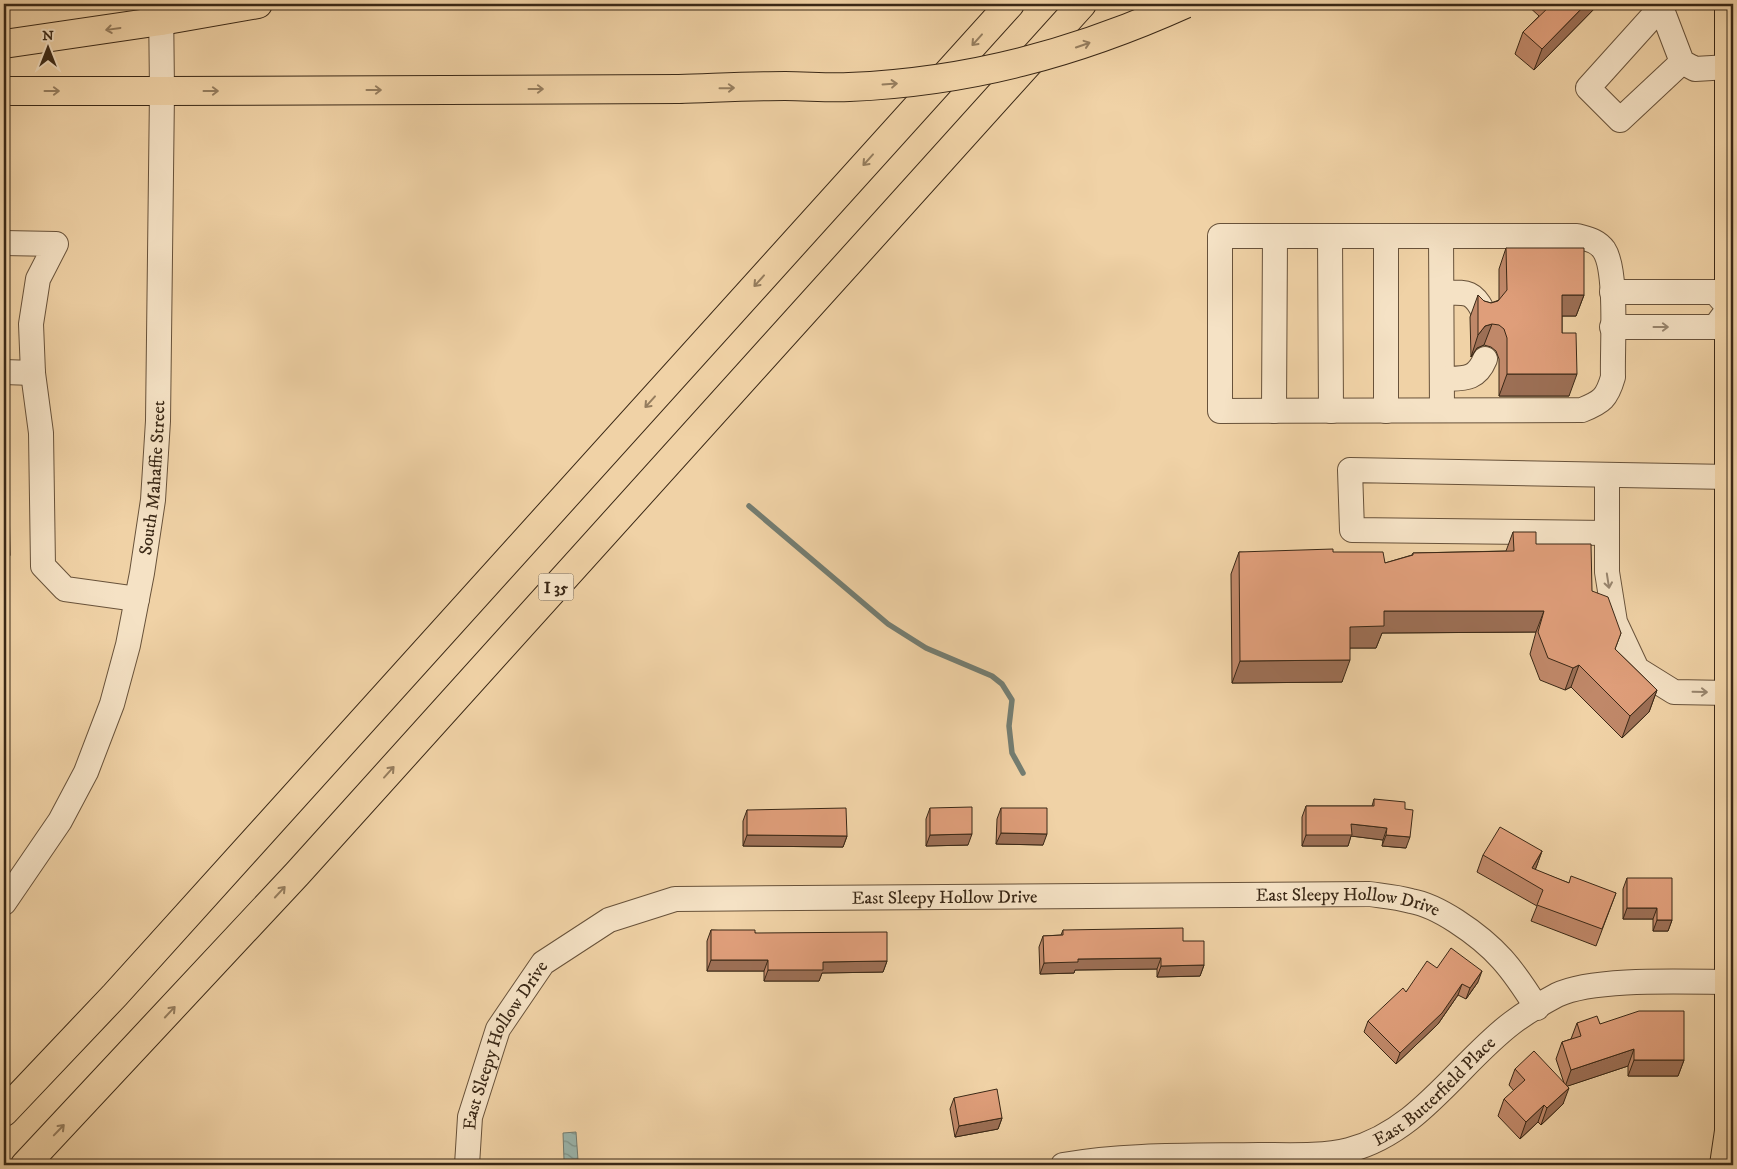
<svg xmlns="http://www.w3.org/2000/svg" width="1737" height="1169" viewBox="0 0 1737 1169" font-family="'IM FELL DW Pica',serif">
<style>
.water{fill:url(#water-waves);stroke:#747d71}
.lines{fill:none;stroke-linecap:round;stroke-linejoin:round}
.stream{stroke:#747d71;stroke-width:5.5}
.minor-casing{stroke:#68523a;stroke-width:26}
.major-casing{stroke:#3a2816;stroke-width:30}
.highway-casing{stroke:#3a2816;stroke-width:30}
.minor{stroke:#f5e2c5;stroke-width:24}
.major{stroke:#f0d2a6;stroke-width:28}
.highway{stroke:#f0d2a6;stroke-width:28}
.highway-bridge-casing{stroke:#3a2816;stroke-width:30;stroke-linecap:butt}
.highway-bridge{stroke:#f0d2a6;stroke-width:28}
.wall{fill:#c08869;stroke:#3a2816}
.shaded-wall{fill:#9c6f55;stroke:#3a2816}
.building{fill:#df9e7a;stroke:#3a2816}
.oneway{stroke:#957d5e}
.oneway2{stroke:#98856e}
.labels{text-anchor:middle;stroke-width:4.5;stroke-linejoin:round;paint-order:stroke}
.shield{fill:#f5e2c5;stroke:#72604a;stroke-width:1}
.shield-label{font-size:16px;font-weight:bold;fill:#3a2816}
.street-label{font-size:18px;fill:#3a2816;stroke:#f5e2c5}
</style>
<defs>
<pattern id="water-waves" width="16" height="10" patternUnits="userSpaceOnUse" patternTransform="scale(1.25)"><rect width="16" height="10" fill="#9bb6ad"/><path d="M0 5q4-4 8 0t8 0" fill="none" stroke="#7f948c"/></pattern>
</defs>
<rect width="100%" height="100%" fill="#f0d2a6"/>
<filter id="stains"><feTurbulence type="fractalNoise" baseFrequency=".004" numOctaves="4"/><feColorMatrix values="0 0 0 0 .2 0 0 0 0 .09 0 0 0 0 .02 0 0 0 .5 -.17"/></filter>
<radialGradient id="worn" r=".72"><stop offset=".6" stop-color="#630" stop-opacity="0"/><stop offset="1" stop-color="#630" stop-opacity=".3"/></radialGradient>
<path class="water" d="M576,1132L578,1160H564L563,1133Z"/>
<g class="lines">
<path class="stream" d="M749,506L888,624L926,648L992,676L1002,684L1012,700L1009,726L1012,753L1023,773"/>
<g class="minor-casing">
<g id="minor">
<path d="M1682,62L1661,7L1588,88L1620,120L1682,62L1695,69L1729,67"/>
<path d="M1220,236H1577C1587,239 1597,240 1604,250C1618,271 1612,349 1613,377C1607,398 1602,402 1582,410L1220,411Z"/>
<path d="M1330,236L1331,411"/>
<path d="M1386,236V411"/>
<path d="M1441,236L1442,410"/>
<path d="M4,243L56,244L38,279L31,324L33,373L41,433L43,566L65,589L137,599"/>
<path d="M1612,292H1715L1729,308L1715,327H1612"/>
<path d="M1442,293C1464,293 1472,289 1483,311"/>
<path d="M4,372L33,373"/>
<path d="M1442,379C1463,378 1476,381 1485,359"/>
<path d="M1274,411L1275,236"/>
<path d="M1607,475V572L1615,622L1637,669L1674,692L1729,693"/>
<path d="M1607,533L1352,530L1350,470L1730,477"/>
<path id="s1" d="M4,903L60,821L86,772L112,704L128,645L142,573L153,500L158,421L162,91L161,4"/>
<path id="s2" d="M467,1165L470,1117L498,1029L543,963L609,920L675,899L1369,894C1383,896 1397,897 1411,901C1428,904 1442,912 1456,921C1496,947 1512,968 1537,1008"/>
<path id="s3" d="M1063,1165C1127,1154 1194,1156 1259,1155C1285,1155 1324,1157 1349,1150C1419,1132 1458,1064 1512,1023C1525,1013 1542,1003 1557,995C1594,977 1689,982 1733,982"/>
</g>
</g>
<g class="major-casing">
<g id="major">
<path d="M4,44L161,21"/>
<path d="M4,91H162"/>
<path d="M1724,1165L1729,1131V4"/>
</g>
</g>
<g class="highway-casing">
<g id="highway">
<path d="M161,21L258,4"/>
<path d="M162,91L679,89"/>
<path d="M4,1112L115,995L1010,4"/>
<path d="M25,1165L297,874L1082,4"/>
</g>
</g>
<use href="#minor" class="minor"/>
<use href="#major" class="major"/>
<use href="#highway" class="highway"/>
<g class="highway-bridge-casing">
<path id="highway-bridge" d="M679,89C714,88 749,86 785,86C806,86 828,88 849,87C969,82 1076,53 1185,4"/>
</g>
<use href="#highway-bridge" class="highway-bridge"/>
</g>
<g class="wall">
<path d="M1526,4H1599L1534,70L1515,54L1523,32L1539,16Z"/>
<path d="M1506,248L1584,295L1576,316H1562V333L1569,396H1499V359L1496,351L1491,347L1484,345L1477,348L1471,357L1470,317L1478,295L1484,301L1491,303L1499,300V269Z"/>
<path d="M1513,532L1536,544L1592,591L1621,633L1615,649L1657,690L1649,712L1622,738L1571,687L1565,690L1540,680L1530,654L1536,632L1382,633L1376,648H1350L1342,682L1232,683L1231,574L1239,552L1385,563L1412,555L1413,553L1506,551Z"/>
<path d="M1374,799L1405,809L1406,848L1382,846L1383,840L1351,836L1348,846H1302V817L1306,806H1372Z"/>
<path d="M930,808L968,845L926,846V819Z"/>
<path d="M1001,808L1043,845L996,844L997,819Z"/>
<path d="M747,810L847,836L843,847L743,846V821Z"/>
<path d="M1542,851L1535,870L1569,883L1616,893L1596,946L1531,921L1537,906L1477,872L1483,855Z"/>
<path d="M1627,878L1672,920L1668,931H1653V919H1623V889Z"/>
<path d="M711,930L755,933L887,961L883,972L822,973L819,981H764V971H707V941Z"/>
<path d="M1063,930L1204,965L1200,976L1157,977V969L1075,970L1074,973L1040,974L1039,947L1043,936L1061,935Z"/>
<path d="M1437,968L1478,982L1466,999L1458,995L1438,1024L1396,1064L1364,1032L1368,1021Z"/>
<path d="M1577,1023L1600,1024L1684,1060L1678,1076H1628V1066L1567,1086L1563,1104L1541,1125L1538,1122L1520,1139L1498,1116L1504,1099L1514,1091L1509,1085L1515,1069L1564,1083L1556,1059L1562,1042L1571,1039Z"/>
<path d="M954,1098L1002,1118L998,1129L955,1137L950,1109Z"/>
</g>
<g class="shaded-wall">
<path d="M1586,4H1599L1534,70L1542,49Z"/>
<path d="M1562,295H1584L1576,316H1554Z"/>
<path d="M1492,324L1484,345L1477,348L1471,357L1478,335L1485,326Z"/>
<path d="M1507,374H1577L1569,396H1499Z"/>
<path d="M4,555H10L4,573Z"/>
<path d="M1384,611H1544L1536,632L1382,633L1376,648H1342L1350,627Z"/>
<path d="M1350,660L1342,682L1232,683L1240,661Z"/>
<path d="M1579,665L1571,687L1565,690L1573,668Z"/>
<path d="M1657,690L1649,712L1622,738L1630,716Z"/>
<path d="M1351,824L1387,828L1383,840L1351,836L1348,846H1302L1306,835Z"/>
<path d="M1001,833L1047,834L1043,845L996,844Z"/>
<path d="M972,834L968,845L926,846L930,835Z"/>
<path d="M747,835L847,836L843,847L743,846Z"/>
<path d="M1386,835L1410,837L1406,848L1382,846Z"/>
<path d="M1542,851L1536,868L1528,881L1532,868Z"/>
<path d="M1627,908H1657L1653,919H1623Z"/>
<path d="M1657,920H1672L1668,931H1653Z"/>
<path d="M1161,958L1157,969L1075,970L1074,973L1040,974L1044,963L1078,959Z"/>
<path d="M711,960H768L764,971H707Z"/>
<path d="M887,961L883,972L822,973L819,981H764L768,970L823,962Z"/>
<path d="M1204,965L1200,976L1157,977L1161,966Z"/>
<path d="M1482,971L1478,982L1466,999L1470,988Z"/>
<path d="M1462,984L1458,995L1438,1024L1396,1064L1400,1053Z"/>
<path d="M1634,1049L1628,1066L1565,1087L1571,1070Z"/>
<path d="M1634,1060H1684L1678,1076H1628Z"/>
<path d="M1569,1088L1563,1104L1541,1125L1547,1108Z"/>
<path d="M1544,1105L1538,1122L1520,1139L1526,1122Z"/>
<path d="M1002,1118L998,1129L955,1137L959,1126Z"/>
</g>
<g class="building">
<path d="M1552,4H1586L1542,49L1523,32Z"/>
<path d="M1506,248H1584V295H1562V333H1576L1577,374H1507V338L1504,329L1499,325L1492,324L1485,326L1478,335V295L1484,301L1491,303L1498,301L1507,290Z"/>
<path d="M4,438H8L10,555H4Z"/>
<path d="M1513,532H1536V544H1591L1592,591L1608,597L1621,633L1615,649L1657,690L1630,716L1579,665L1573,668L1548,658L1538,632L1544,611H1384V626L1350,627V660L1240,661L1239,552L1333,549V552H1383L1385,563L1413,555V553L1514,551Z"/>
<path d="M1374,799L1405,802V809L1413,810L1410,837L1386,835L1387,828L1351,824L1352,835H1306V806H1374Z"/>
<path d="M972,807V834L930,835V808Z"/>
<path d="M846,808L847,836L747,835V810Z"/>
<path d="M1001,808H1047V834L1001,833Z"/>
<path d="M1500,827L1542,851L1532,868L1569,883L1571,876L1616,893L1602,929L1537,905L1543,890L1483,855Z"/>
<path d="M1627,878H1672V920H1657V908H1627Z"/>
<path d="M1183,928V941H1204V965L1161,966V958L1078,959V962L1044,963L1043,936L1063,935V930Z"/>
<path d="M711,930H755V933L887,932V961L823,962V970H768V960H711Z"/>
<path d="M1451,948L1482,971L1470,988L1462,984L1442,1013L1400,1053L1368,1021L1403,988L1406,992L1427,961L1437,968Z"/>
<path d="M1639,1011H1684V1060H1634V1049L1571,1070L1562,1042L1581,1036L1577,1023L1597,1016L1600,1024Z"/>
<path d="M1534,1051L1569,1088L1547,1108L1544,1105L1526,1122L1504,1099L1525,1080L1515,1069Z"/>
<path d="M997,1089L1002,1118L959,1126L954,1098Z"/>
</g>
<defs><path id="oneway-shaft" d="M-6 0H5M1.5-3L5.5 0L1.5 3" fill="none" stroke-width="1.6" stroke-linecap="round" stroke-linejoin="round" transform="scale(1.25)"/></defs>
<g class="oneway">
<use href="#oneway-shaft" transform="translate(113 29) rotate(172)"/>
<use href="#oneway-shaft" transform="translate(977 40) rotate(132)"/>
<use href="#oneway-shaft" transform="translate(1083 45) rotate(-19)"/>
<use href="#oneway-shaft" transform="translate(890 84) rotate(-4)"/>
<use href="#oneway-shaft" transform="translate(727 88) rotate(-1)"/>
<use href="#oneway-shaft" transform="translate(536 89)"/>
<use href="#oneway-shaft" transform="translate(374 90)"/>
<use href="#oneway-shaft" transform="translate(52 91)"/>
<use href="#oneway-shaft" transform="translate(211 91)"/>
<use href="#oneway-shaft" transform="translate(868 160) rotate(132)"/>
<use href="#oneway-shaft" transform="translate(759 281) rotate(132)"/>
<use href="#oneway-shaft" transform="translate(650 402) rotate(132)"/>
<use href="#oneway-shaft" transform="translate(389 772) rotate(-48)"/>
<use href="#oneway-shaft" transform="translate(280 892) rotate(-47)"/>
<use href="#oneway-shaft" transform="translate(170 1012) rotate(-47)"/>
<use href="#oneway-shaft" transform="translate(59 1130) rotate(-46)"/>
</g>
<g class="oneway2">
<use href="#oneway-shaft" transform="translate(1661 327)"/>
<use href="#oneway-shaft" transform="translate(1608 581) rotate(81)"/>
<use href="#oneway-shaft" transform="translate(1700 692) rotate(1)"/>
</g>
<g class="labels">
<rect class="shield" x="538.5" y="573.5" width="35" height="27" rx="4"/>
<g class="shield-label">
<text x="556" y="593">I 35</text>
</g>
<g class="street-label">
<text dy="6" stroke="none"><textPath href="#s1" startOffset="458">South Mahaffie Street</textPath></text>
<text dy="6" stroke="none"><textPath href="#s2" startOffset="638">East Sleepy Hollow Drive</textPath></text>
<text dy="6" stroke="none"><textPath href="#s2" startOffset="1042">East Sleepy Hollow Drive</textPath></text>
<text dy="6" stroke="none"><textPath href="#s2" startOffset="128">East Sleepy Hollow Drive</textPath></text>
<text dy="6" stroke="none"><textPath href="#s3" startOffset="392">East Butterfield Place</textPath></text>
</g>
</g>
<rect width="1737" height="1169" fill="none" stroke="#f0d2a6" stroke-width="20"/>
<rect x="5" y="5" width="1727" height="1159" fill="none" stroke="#3a2816" stroke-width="2.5"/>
<rect x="10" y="10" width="1717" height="1149" fill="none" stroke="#3a2816"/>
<g transform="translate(48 48)" stroke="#f5e2c5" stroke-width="4" paint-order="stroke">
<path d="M0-4L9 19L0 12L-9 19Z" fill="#3a2816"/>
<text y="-8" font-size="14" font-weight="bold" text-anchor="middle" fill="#3a2816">N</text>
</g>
<rect width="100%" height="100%" filter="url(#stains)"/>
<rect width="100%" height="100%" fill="url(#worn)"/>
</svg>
